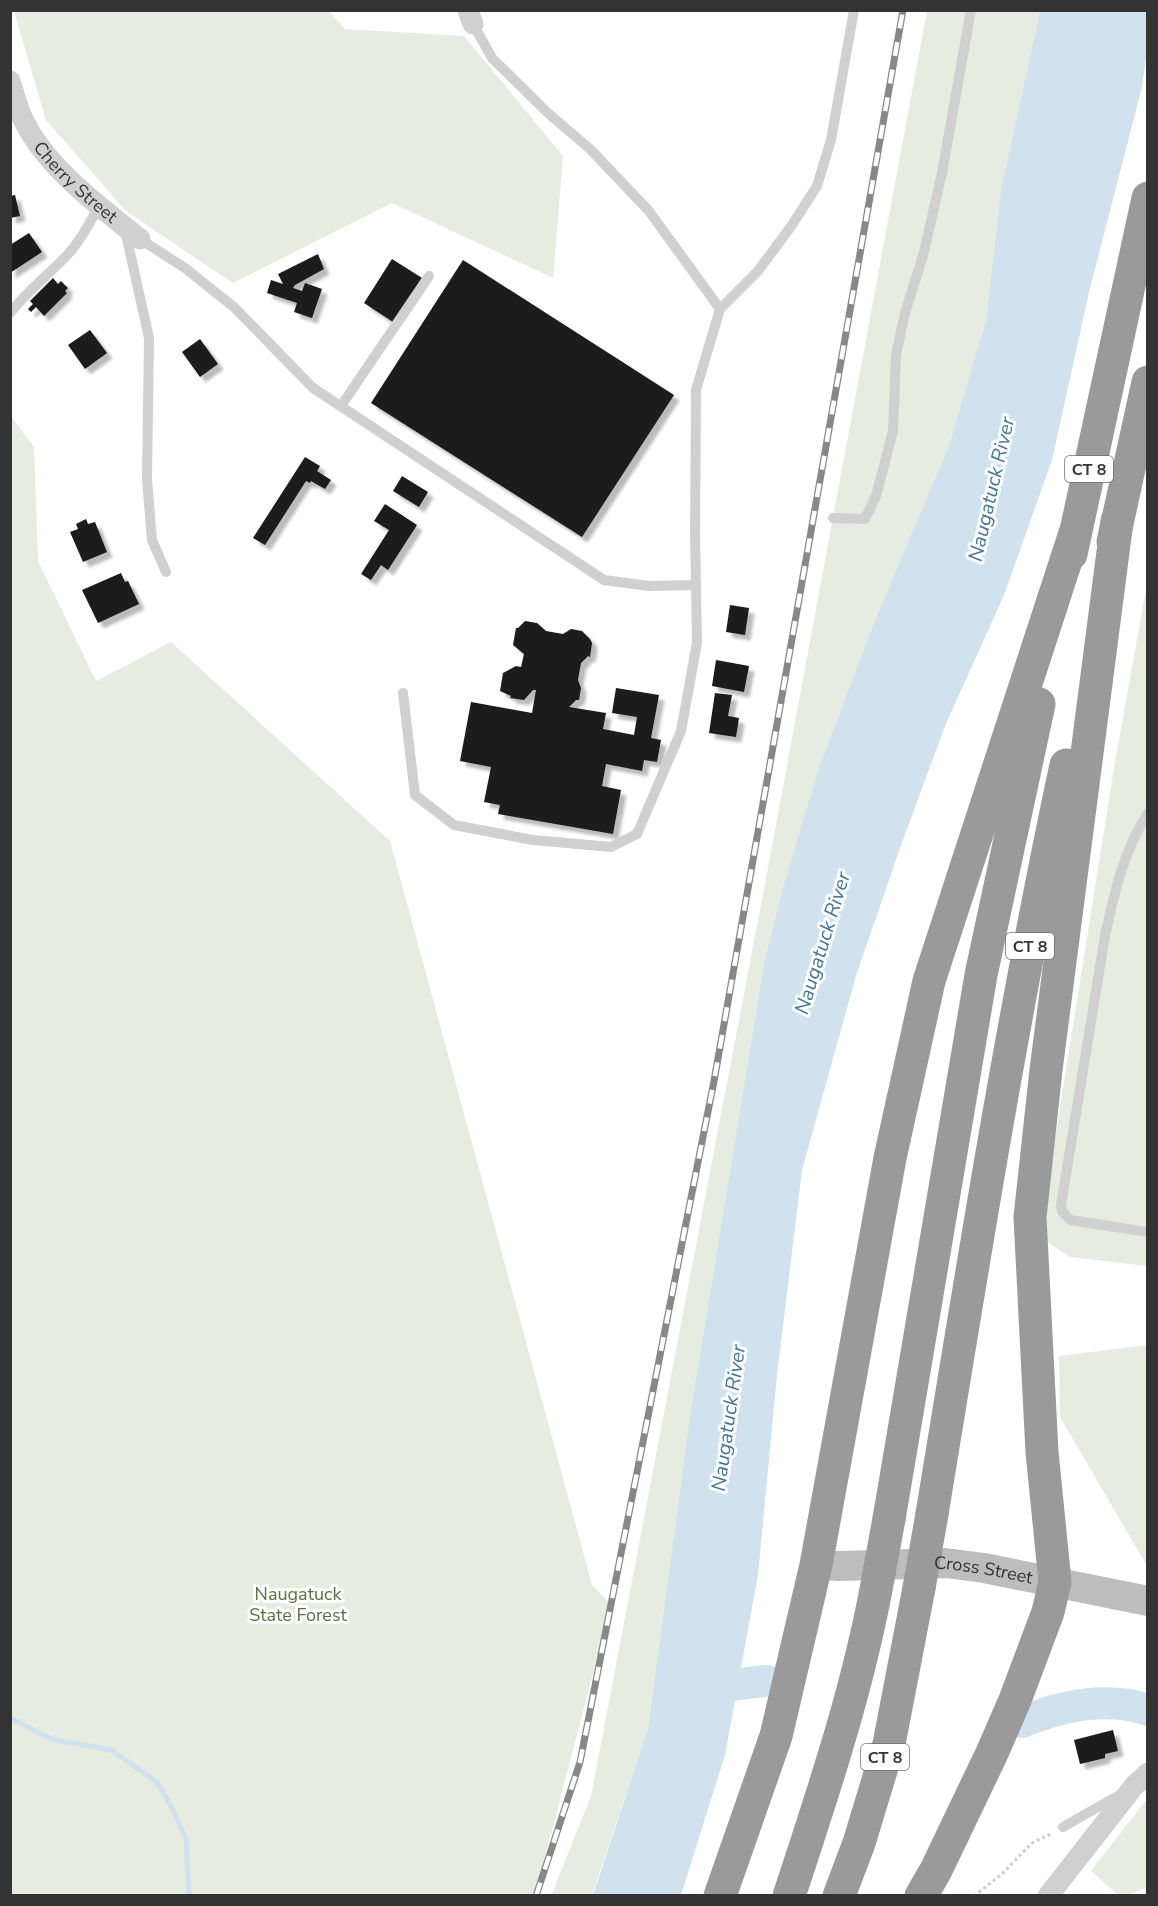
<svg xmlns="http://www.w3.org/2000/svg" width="1158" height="1906" viewBox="0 0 1158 1906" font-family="'Nunito Sans',sans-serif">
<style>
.green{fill:#e6ecdf}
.water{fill:#cfe2ee}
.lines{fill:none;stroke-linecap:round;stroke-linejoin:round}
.stream{stroke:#cfe2ee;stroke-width:5}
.river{stroke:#cfe2ee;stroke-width:32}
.building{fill:#1a1a1a;filter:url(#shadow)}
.path{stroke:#cdcdcd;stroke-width:3;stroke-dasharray:3 3;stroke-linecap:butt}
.lane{stroke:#d0d0d0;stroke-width:10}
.street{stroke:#d0d0d0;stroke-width:21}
.secondary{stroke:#bdbdbd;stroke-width:30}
.highway{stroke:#9a9a9a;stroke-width:33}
.rail-casing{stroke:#888;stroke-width:7}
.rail{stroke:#fff;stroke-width:4.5;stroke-dasharray:14;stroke-linecap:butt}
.highway-bridge{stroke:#9a9a9a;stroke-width:33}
.labels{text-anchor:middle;stroke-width:6;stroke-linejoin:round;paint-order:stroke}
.shield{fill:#fff;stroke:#707070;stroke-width:1.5}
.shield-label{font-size:16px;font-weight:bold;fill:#333}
.street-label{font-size:18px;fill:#333;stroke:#fff}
.park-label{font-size:18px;fill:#56703f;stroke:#fff}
.water-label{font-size:20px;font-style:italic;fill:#3f7597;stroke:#fff}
</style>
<defs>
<filter id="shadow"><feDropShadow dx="5.5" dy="5.5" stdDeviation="1.5" flood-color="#0004"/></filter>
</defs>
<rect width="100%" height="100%" fill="#fff"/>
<g class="green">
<path d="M14,11H329L345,29L464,36L563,156L553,278L392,203L233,283L126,211L46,120Z"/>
<path d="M927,11H1040L1001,189L986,320L949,445L873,625L819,767L764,964L691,1408L648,1728L592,1895L551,1896L591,1796L765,884Z"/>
<path d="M10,415L34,447L38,561L96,681L171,642L390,841L592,1585L611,1604L535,1895H11Z"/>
<path d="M1147,584V1266L1070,1257L1047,1242V1189L1115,762Z"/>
<path d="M1147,1345H1148L1147,1566L1060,1417L1059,1356Z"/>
<path d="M1147,1799V1887L1128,1895H1118L1091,1871Z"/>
</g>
<path class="water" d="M1040,11H1147V51L1142,87L1089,292L1052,460L1004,595L945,726L900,848L856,976L802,1170L777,1375L758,1575L725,1755L681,1895H593L648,1728L691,1408L764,964L784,885L819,767L873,625L949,445L986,320L1001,189Z"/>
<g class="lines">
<path class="stream" d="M10,1718L51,1739L111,1750L157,1782L172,1808L186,1839L189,1896"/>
<g class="river">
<path d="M696,1689L766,1681"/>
<path d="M1022,1722C1061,1706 1106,1696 1148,1710"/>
</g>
</g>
<g class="building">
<path d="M15,195L20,216L10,218V196Z"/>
<path d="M29,233L42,252L10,273V245Z"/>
<path d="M318,254L324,269L295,285L293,288L302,291L305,283L322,289L312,318L294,312L297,303L267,293L271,280L283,284L278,274Z"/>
<path d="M392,259L422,278L393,322L364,303Z"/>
<path d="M463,260L674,395L582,537L371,403Z"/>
<path d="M53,278L58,284L61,281L68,288L65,291L67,293L44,316L36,307L31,312L28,309L33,304L30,301Z"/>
<path d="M90,330L107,353L85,369L68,345Z"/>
<path d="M200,339L218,364L200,377L182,352Z"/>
<path d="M305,457L320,466L317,471L331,480L325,489L311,481L310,483L306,481L265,545L253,538Z"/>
<path d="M402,476L428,492L419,507L393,491Z"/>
<path d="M385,504L417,525L388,570L381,565L371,580L361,574L389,530L374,521Z"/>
<path d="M86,519L88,524L95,522L107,552L83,562L70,532L78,529L76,524Z"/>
<path d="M121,573L125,582L128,581L139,604L98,623L82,590Z"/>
<path d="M730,605L749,608L745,635L726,632Z"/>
<path d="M525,621L537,623L546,631L563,634L571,629L582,631L590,639L592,643L590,657L588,656L581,663L578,680L581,688L579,700H576L569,707L606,713L603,729L634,735L637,717L612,713L616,688L659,695L651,738L661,740L657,762L644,760L642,771L606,764L602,786L621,790L613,834L498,814L500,805L484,802L491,767L460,761L471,702L532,713L536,690H533L524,700L510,698L511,696L500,691L503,673L516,666L521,667L524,654L513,645L516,628H518Z"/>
<path d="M716,660L749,666L744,692L712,686Z"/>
<path d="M715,693L732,695L728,716L739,718L736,737L709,733Z"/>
<path d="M1113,1730L1118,1751L1105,1754V1758L1080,1764L1074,1740Z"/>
</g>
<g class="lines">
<path class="path" d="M974,1896L1002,1874L1032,1843L1051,1834"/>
<g class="lane">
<path d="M473,24L492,58L549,114L590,149L649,211L720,309"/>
<path d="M125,230L149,338L147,479L152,540L166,572"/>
<path d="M140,239L185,268L235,308L313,388L604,580L649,586L696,585"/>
<path d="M10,313C28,290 50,274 69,253C82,239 90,222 99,206"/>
<path d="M341,406L429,276"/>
<path d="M833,518L865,519L876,496L893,431L896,355L905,313L923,256L942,173L971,10"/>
<path d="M403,693L415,795L454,825L533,840L611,847L637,834L681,731L697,643L695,533L696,390L720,309L758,271L792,225L817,186L831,140L854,10"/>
<path d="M1148,813C1124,849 1114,894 1105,936L1061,1205L1062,1211L1070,1220L1148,1232"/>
<path d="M1063,1827L1121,1794"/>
</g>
<g class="street">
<path d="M468,10L473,24"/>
<path id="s1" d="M10,81C14,93 17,106 22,117C45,167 98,205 140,239"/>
<path d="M1048,1896L1134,1786L1148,1773"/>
</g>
<path class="secondary" id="s2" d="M816,1565L839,1566L946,1563L984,1568L1148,1601"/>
<g class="highway">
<path d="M1113,542L1148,382"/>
<path d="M1071,554L1148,198"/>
<path d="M932,1514C973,1264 1013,1013 1066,765"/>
<path d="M889,1519L981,975L1039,704"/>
<path d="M720,1896L776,1736L816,1565L890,1158L929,981L1075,533"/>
<path d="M789,1896C824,1790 860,1683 879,1573"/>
<path d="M839,1896L859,1843L889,1744L919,1588"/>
<path d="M921,1896L936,1870L992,1753L1015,1700L1048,1612L1055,1582L1042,1452L1030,1217L1046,1070L1117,521"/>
</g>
<g class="rail-casing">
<path id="rail" d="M536,1896L580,1762L714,1081L903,10"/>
</g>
<use href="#rail" class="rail"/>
<g class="highway-bridge">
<path d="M879,1573L889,1519"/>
<path d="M919,1588L932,1514"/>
</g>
</g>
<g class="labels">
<g class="shield">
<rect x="1065" y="456" width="48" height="26" rx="4.5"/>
<rect x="1006" y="933" width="48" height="26" rx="4.5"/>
<rect x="861" y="1744" width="48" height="26" rx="4.5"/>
</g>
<g class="shield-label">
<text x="1089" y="475">CT 8</text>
<text x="1030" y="952">CT 8</text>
<text x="885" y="1763">CT 8</text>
</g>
<g class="street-label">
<text dy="6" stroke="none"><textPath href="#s1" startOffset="123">Cherry Street</textPath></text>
<text dy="6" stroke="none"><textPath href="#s2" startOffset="168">Cross Street</textPath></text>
</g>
<g class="park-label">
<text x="298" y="1600">Naugatuck<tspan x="298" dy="21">State Forest</tspan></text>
</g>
<g class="water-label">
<text transform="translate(991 489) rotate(-77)" y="7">Naugatuck River</text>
<text transform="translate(822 943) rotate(-73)" y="7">Naugatuck River</text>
<text transform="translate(728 1418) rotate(-82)" y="7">Naugatuck River</text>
</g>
</g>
<rect width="1158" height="1906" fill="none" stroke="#333333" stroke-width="24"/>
</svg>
